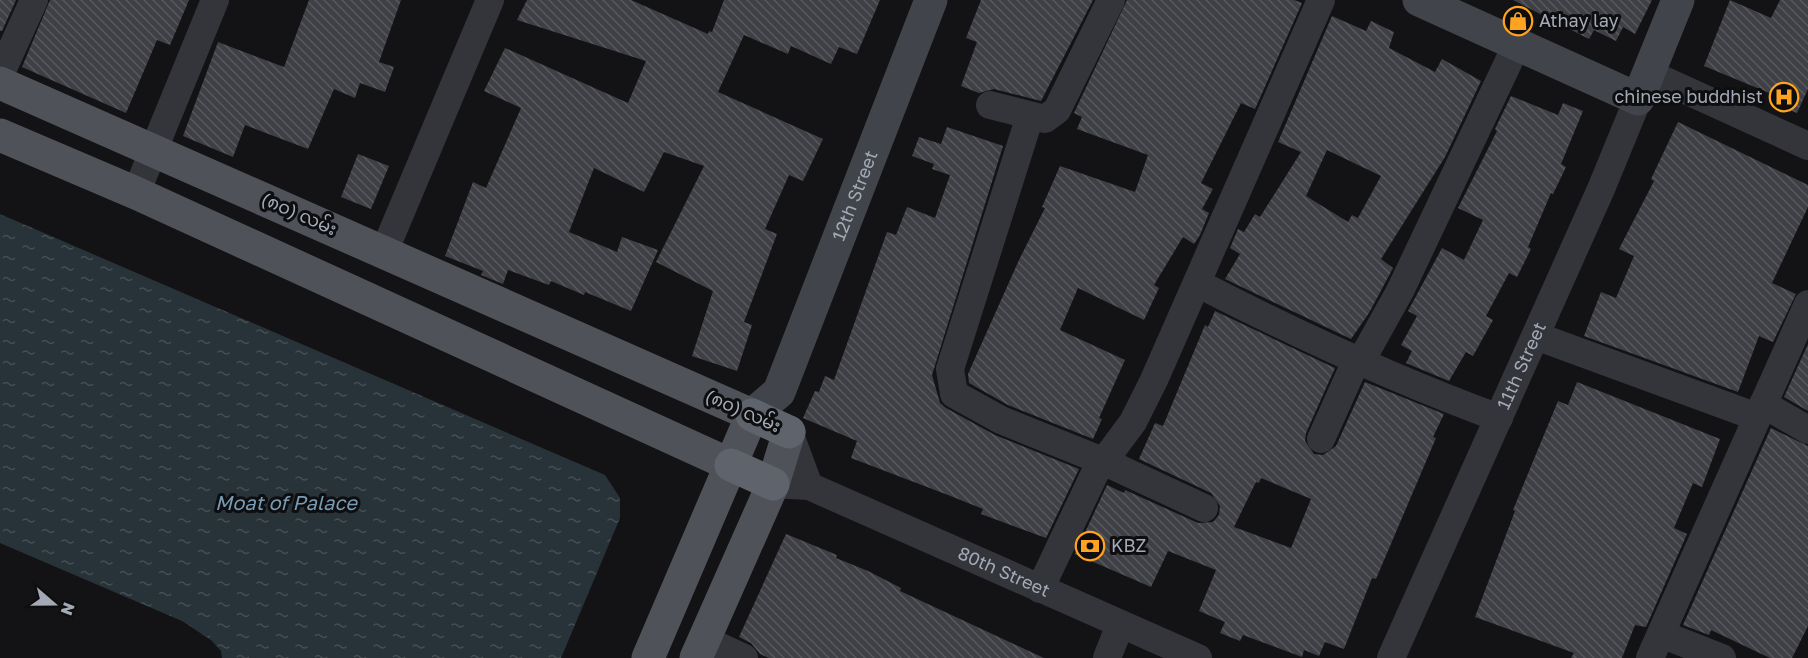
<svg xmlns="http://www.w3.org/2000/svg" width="1808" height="658" viewBox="0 0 1808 658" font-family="'Golos Text','Noto Sans Myanmar',sans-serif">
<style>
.water{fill:url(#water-ripples)}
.building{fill:url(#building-back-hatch);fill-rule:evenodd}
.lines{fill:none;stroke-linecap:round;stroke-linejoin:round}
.street{stroke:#34353a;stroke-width:28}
.secondary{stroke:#41444a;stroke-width:33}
.primary{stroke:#4f5259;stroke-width:33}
.highway{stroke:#5f636b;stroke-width:33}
.labels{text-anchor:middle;stroke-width:6;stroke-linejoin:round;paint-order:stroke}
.poi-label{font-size:18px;fill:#a3aab6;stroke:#0e0e10;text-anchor:start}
.street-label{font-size:18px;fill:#a3aab6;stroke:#0e0e10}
.water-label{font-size:20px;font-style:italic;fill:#779cb4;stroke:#0e0e10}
</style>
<defs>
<pattern id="water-ripples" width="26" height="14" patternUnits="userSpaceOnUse" patternTransform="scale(1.5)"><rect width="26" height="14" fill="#283339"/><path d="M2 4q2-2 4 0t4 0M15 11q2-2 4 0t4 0" fill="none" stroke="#444e53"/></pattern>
<pattern id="building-back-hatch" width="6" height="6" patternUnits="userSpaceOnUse" patternTransform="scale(1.5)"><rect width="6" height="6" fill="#3f4045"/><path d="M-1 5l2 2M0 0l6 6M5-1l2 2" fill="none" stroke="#58595e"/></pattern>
</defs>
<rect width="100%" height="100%" fill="#131315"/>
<path class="water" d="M0,214L605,475L620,498V518L561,658H222L221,651L211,640L182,621L0,543Z"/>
<g class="building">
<path d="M0,0H16L2,31H0Z"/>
<path d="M50,0H189L170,45L157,40L126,113L22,67Z"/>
<path d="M309,0H401L379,62L394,67L385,92L360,83L355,98L334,89L308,149L245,125L233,157L183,136L218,42L284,67Z"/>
<path d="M527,0H631L708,34L709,31L712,32L724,0H880L857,54L839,47L831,64L791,46L788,54L744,35L718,92L823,139L803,181L789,175L765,229L777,234L744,322L752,325L737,371L692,356L713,291L656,262L704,166L664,152L644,192L594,168L569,232L617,252L622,237L658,250L631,311L585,292L584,295L551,281L549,285L508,270L503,284L481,275L483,271L445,256L473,182L486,188L521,108L484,91L505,48L628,103L646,61L517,20Z"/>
<path d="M981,0H1093L1041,101L994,89L979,93L961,86L977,42L966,38Z"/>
<path d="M1127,0H1294L1302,3L1255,109L1241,103L1201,183L1213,189L1202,209L1209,213L1200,235L1194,244L1183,237L1154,285L1159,288L1144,320L1078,288L1060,330L1125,360L1099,418L1102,419L1093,439L1008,405L969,383L968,374L1019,260L1045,208L1042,207L1060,166L1135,192L1148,155L1077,129L1082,117L1074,113Z"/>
<path d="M1513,0H1652L1635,34L1623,27L1616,41L1594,30L1589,39Z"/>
<path d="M1730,0L1771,18L1780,0H1808V89L1797,113L1775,104L1779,97L1704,66Z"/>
<path d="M1332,16L1366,31L1371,21L1394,32L1389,48L1435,72L1442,59L1481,81L1445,157L1381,259L1393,268L1369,313L1351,339L1225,279L1240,254L1230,248L1238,229L1244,232L1255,214L1260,217L1301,152L1278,142ZM1327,150L1381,176L1358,218L1352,215L1348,222L1306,196Z"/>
<path d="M1511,96L1558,115L1563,103L1583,111L1561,164L1566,167L1553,194L1551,193L1528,247L1531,249L1517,277L1509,273L1486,316L1493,320L1473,356L1466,352L1449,381L1406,363L1412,351L1401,345L1417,316L1408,311L1442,248L1464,260L1483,220L1458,208L1497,131L1495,129Z"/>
<path d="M1678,122L1808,185V207L1772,283L1796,294L1773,342L1759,336L1738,392L1584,336L1601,292L1616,298L1634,256L1619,249L1654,181L1651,179Z"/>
<path d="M947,127L1003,146L932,375L940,403L946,408L995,435L1079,469L1046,538L981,514L983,509L948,495L851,458L857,441L803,418L815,391L819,392L825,376L834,380L887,232L896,235L907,207L935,218L950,175L932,169L934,164L912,156L919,137L941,144Z"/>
<path d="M358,154L389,166L371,209L341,197Z"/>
<path d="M1215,311L1335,368L1306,433L1305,441L1314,454L1323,455L1336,446L1365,382L1444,414L1433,437L1436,438L1376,579L1372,578L1344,649L1325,642L1319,656L1304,650L1302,657L1243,635L1240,641L1220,633L1225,622L1199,611L1216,570L1168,551L1151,587L1075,554L1107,485L1124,493L1125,490L1198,523L1213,522L1219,515L1220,506L1211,493L1139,459L1155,423L1163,426L1205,325L1208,327ZM1261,478L1311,499L1291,548L1234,527L1256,482L1259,483Z"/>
<path d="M1808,344V411L1784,397Z"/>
<path d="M1577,382L1720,439L1702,487L1693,483L1674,528L1687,534L1646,627L1635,625L1622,658H1571L1574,653L1475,617L1515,511L1513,510L1558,401L1568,405Z"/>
<path d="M1771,428L1808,446V626L1792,658H1770L1711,630L1709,635L1683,625Z"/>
<path d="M786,534L837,555L836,558L868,571L901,588L900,591L1044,658H769L760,654L751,643L739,637Z"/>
</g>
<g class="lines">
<g class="street">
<path d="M1648,73L1808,146"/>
<path d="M0,75L34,0"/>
<path d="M990,105L1045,119L1057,110L1111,0"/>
<path d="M1030,116L950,369L954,394L1001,420L1105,462L1204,508"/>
<path d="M136,193L215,0"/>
<path d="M384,252L490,0"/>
<path d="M1197,283C1296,334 1395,380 1499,418"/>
<path d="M1536,336L1757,417"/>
<path d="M1763,404L1808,430"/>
<path d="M789,432L809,486"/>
<path d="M1321,439L1356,361L1366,352L1400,291L1517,44"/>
<path id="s1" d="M773,484L809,486L1198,658"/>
<path d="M1040,589L1095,473L1133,422L1154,380L1321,0"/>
<path d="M1661,634L1722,658"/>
<path d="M703,639L744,658"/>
<path d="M1107,658L1120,625"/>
<path id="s2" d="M1391,658L1601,189L1638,99"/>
<path d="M1650,658L1808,304"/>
</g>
<g class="secondary">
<path d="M1419,0L1638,99L1678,0"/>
<path id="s3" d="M752,415L779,392L931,0"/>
</g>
<g class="primary">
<path d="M0,83L752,415L648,658"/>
<path d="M0,135L136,193L731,465"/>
<path d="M696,658L773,484L789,432"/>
</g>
<g class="highway">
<path d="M752,415L789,432"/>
<path d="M731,465L773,484"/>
</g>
</g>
<defs>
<g id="shop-ring" transform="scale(1.5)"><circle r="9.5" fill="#0e0e10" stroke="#fea321" stroke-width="1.5"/><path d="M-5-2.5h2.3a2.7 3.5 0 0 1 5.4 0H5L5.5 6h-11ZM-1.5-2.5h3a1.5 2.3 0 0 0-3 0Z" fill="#fea321"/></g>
<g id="hospital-ring" transform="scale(1.5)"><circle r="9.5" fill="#0e0e10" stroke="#fea321" stroke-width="1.5"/><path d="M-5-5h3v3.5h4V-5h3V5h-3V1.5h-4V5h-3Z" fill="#fea321"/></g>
<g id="bank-ring" transform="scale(1.5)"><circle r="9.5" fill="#0e0e10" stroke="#fea321" stroke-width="1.5"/><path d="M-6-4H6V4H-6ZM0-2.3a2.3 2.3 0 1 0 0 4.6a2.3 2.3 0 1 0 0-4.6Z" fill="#fea321"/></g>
</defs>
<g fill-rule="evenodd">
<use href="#shop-ring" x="1518" y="21"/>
<use href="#hospital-ring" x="1784" y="97"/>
<use href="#bank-ring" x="1090" y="546"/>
</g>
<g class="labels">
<g class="poi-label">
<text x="1539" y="27">Athay lay</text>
<text x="1763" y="103" text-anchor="end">chinese buddhist</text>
<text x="1111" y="552">KBZ</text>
</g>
<g class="street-label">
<text dy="6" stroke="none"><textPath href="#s3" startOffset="246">12th Street</textPath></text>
<text transform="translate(299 214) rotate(24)" y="6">(၈၀) လမ်း</text>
<text dy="6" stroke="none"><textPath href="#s2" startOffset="320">11th Street</textPath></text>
<text transform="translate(743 411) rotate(24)" y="6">(၈၀) လမ်း</text>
<text dy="6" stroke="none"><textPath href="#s1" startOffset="249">80th Street</textPath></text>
</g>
<g class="water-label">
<text x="286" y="510">Moat of Palace</text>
</g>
</g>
<g transform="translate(54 604) rotate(110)" stroke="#0e0e10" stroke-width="4.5" paint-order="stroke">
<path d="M0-4.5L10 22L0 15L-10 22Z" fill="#a3aab6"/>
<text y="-9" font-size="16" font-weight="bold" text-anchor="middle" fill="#a3aab6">N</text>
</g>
</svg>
